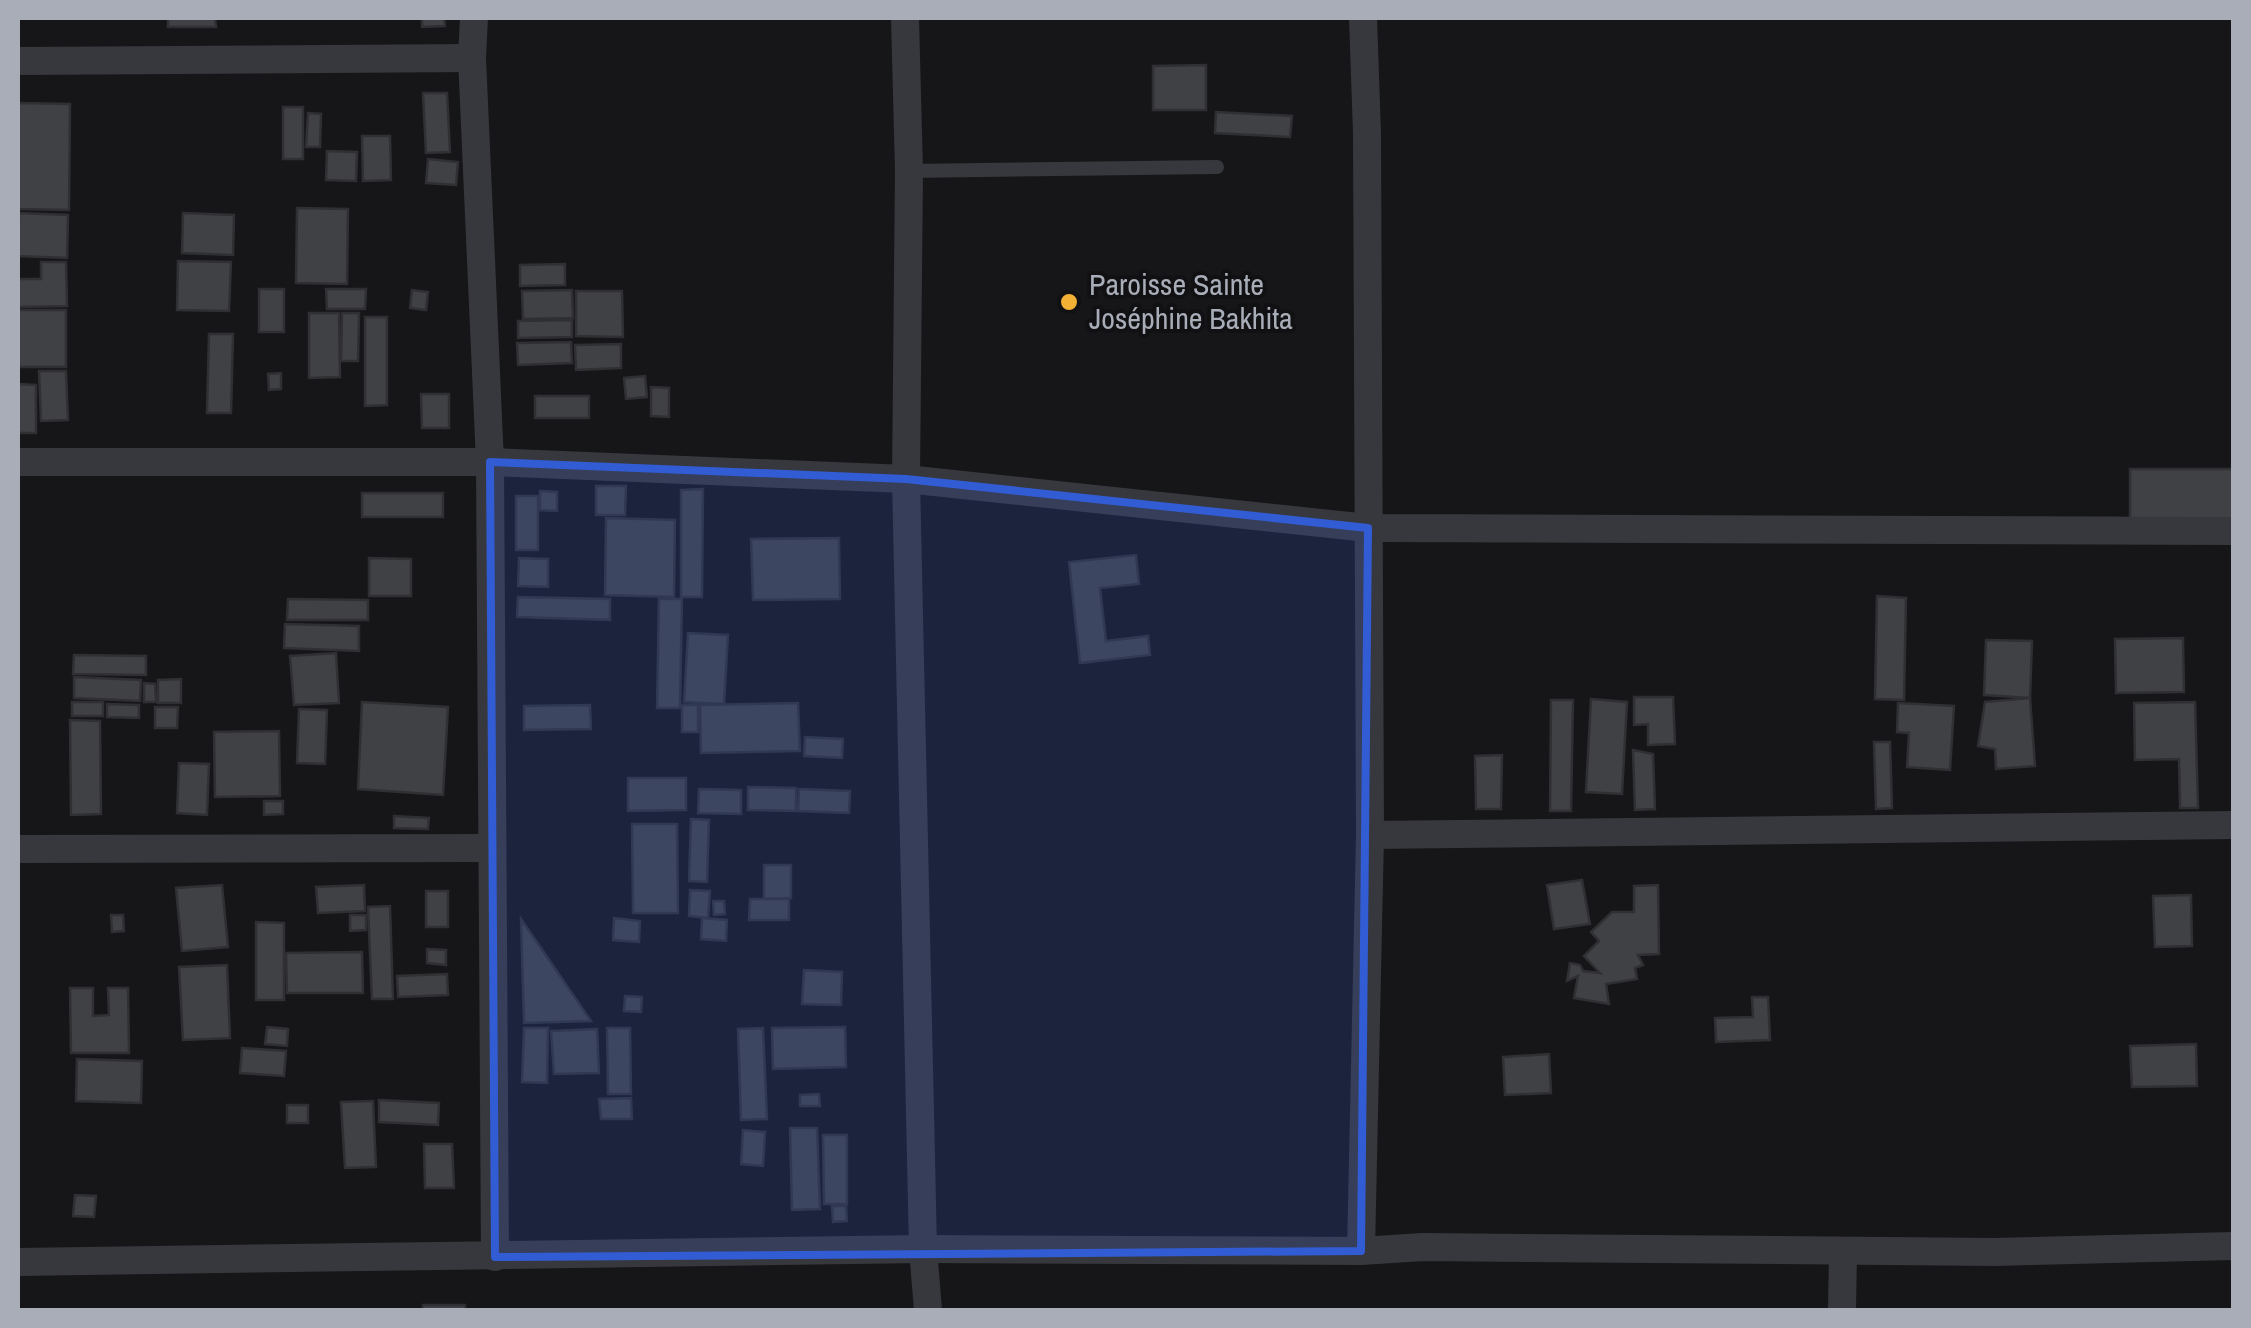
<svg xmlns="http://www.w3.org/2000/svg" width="2251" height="1328" viewBox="0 0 2251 1328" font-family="'Archivo Narrow',sans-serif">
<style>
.building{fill:#404145;stroke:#303034;stroke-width:2.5}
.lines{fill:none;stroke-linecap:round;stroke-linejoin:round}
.lane{stroke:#37383d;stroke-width:14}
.street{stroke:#37383d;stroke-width:28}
.marked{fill:#325cd3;fill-opacity:0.2;stroke:#325cd3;stroke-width:8;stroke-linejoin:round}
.poi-dot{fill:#f2b134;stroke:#111113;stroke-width:4}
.labels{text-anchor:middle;stroke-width:8;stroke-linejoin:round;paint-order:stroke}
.poi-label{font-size:30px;fill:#a8adb8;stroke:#111113;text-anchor:start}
</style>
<rect width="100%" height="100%" fill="#161618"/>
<g class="building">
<path d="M168,18H215L216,27H168Z"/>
<path d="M422,18H444L445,26L422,27Z"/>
<path d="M1206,65V110H1153V66Z"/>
<path d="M423,93H447L450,152L426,153Z"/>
<path d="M18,103L70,104L69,210L18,209Z"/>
<rect x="283" y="107" width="20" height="52"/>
<path d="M1216,112L1292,116L1290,137L1215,133Z"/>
<path d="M308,113L321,114L320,147H306Z"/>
<path d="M362,136H390L391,180L363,181Z"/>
<path d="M327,151L357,152L356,181L326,180Z"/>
<path d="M428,159L458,162L456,185L426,183Z"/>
<path d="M297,208L348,209L347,284L296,283Z"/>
<path d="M19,213L68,215L67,258L18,256Z"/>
<path d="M183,213L234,215L233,255L182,253Z"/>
<path d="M178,261L231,262L229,311L177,310Z"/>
<path d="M41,262H66L67,306L18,307V279H41Z"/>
<path d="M565,264V285L520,286V265Z"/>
<rect x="259" y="289" width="25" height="43"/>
<path d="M326,289H366L365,309H327Z"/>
<path d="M412,290L428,292L426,310L410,308Z"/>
<path d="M572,290L573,318L523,319L522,291Z"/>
<path d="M576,291H622L623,337L576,336Z"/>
<path d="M18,310H66V367H19Z"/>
<path d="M309,313H339L340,377L309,378Z"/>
<path d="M342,313H359L358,361H341Z"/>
<path d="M365,317H387V405L365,406Z"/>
<path d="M572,320V337L518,338V321Z"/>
<path d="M209,334H233L231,413H207Z"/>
<path d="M571,342L572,363L518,365L517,343Z"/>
<path d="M621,344V368L576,370L575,345Z"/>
<path d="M39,371H66L68,420L41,421Z"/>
<path d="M281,373V389L269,390L268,374Z"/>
<path d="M645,376L647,397L626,399L624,378Z"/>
<path d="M18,384L36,385V433H18Z"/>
<path d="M651,387L669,388V417L651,416Z"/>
<path d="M421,394H449V428H422Z"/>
<rect x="535" y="396" width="54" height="22"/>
<path d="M2130,469H2234V519L2130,520Z"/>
<path d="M596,486H626L625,515H596Z"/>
<path d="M703,489L702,597H681V490Z"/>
<path d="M540,491L557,492V511L540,510Z"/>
<rect x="362" y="493" width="81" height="24"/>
<rect x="516" y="496" width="22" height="54"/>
<path d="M606,518L675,520L674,597L605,595Z"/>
<path d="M839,538L840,599L753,600L751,539Z"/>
<path d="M1136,555L1139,584L1100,588L1106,641L1148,636L1150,655L1080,663L1069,562Z"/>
<path d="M369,558L411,559V596H369Z"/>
<path d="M519,558L548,559V587L518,586Z"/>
<path d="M1877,596L1906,598L1904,700L1875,699Z"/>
<path d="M518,597L610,599V620L517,617Z"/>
<path d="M288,599L368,600V620H287Z"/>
<path d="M659,599H682L680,708H657Z"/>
<path d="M285,624L359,626V651L284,648Z"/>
<path d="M688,633L728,635L724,704L684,702Z"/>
<path d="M2183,638L2184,692L2116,693L2115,639Z"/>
<path d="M1986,640L2032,641L2030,698L1984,695Z"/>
<path d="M336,653L339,703L294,705L290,656Z"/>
<path d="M74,655L146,656V675L73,674Z"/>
<path d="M74,677L141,680L140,701L74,698Z"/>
<path d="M181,679V703H158V680Z"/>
<path d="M144,683L155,684L156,702H144Z"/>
<path d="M1634,697H1673L1675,744L1648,745V724L1634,725Z"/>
<path d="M2030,698L2035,766L1996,769L1995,749L1978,746L1985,702Z"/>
<path d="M1591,699L1627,702L1622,794L1586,792Z"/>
<path d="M1551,700H1573L1571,811H1550Z"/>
<rect x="72" y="702" width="31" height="14"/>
<path d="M362,702L448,707L443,795L358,789Z"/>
<path d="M2195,702L2198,808H2180L2179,759L2135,760L2134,703Z"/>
<path d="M798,703L800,751L701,753L700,705Z"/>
<path d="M1898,703L1954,706L1950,770L1907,767L1909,733L1897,732Z"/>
<path d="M107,704L139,705V718L107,717Z"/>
<path d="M590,705L591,729L524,730V706Z"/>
<rect x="682" y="705" width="16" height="27"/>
<path d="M155,707H178L177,728H155Z"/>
<path d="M299,709L327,710L325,764L297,763Z"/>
<path d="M70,720L100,721L101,814L71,815Z"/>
<path d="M279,731L280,796L215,797L214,732Z"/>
<path d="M805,737L843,739L842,758L804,756Z"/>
<path d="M1874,742H1890L1892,808L1876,809Z"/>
<path d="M1633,750L1653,754L1655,809L1635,810Z"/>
<path d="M1502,755L1501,809H1476L1475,756Z"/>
<path d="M179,763L209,764L207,815L177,813Z"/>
<path d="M628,778H686V810L628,811Z"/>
<path d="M748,787L796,788V811L748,810Z"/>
<path d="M699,789L741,790V814L698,813Z"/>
<path d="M799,789L850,791L849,813L798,811Z"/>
<path d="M264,801H283V814L264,815Z"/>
<path d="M394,816L429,818L428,829L394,828Z"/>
<path d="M691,819L709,820L707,882L689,881Z"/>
<path d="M632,824H677L678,913H633Z"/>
<path d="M764,865H791V898L764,899Z"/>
<path d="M1582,880L1590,924L1554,929L1547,885Z"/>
<path d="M222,885L228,947L182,951L176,888Z"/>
<path d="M364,885L365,911L318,913L316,887Z"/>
<path d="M1658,885L1659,954L1638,955L1643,965L1635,968L1637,979L1606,984L1609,1004L1574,998L1578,976L1567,981L1570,963L1580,965L1583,971L1600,973L1584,956L1599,941L1591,932L1612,912H1634V886Z"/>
<path d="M690,890L710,891L708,918L689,916Z"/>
<rect x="426" y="891" width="22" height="36"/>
<path d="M2191,895L2192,946L2155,947L2153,896Z"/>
<path d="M750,899H789V920H749Z"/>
<path d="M713,901H724L725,914L714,915Z"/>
<path d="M390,906L393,999H372L368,907Z"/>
<path d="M111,915H123L124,931L112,932Z"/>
<path d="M350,915H366V930L350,931Z"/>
<path d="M614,918L640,921L639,942L613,940Z"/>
<path d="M702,918L727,920L726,941L701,939Z"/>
<path d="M521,919L554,967L591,1021L524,1023Z"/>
<path d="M256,922L284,923V1000H256Z"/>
<path d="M427,949L446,950V965L427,963Z"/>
<path d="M362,952L363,993H287L286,953Z"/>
<path d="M227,965L230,1038L183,1040L179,967Z"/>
<path d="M804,970L842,972L841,1005L802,1004Z"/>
<path d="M447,974L448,995L398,997L397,976Z"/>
<path d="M70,988H93V1016L109,1015L108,988H128L129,1053H71Z"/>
<path d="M625,996L642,997L641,1012L624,1011Z"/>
<path d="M1752,997H1768L1770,1040L1716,1042L1715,1018L1753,1017Z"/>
<path d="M267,1027L288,1029L287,1046L265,1044Z"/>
<path d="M845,1027L846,1067L773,1069L772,1028Z"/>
<path d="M524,1028H548L547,1083L522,1082Z"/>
<path d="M607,1028H630L631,1094H608Z"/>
<path d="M763,1028L767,1119L741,1120L738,1029Z"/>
<path d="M597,1029L599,1073L554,1074L551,1031Z"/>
<path d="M2196,1044L2197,1086L2132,1087L2130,1046Z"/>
<path d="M242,1048L286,1051L284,1076L240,1073Z"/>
<path d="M1549,1054L1551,1093L1505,1095L1503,1057Z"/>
<path d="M77,1059L142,1061L141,1103L76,1101Z"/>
<path d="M819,1094L820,1106H800V1095Z"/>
<path d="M631,1098L632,1119H601L599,1099Z"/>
<path d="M379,1100L439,1103L438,1125L379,1122Z"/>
<path d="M373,1101L376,1167L345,1168L341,1102Z"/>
<rect x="287" y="1105" width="21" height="18"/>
<path d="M790,1128H817L820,1209L792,1210Z"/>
<path d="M743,1130L765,1132L763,1166L741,1164Z"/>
<path d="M823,1135H847V1204H824Z"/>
<path d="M424,1144H452L454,1188H425Z"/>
<path d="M75,1195L96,1196L94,1217L73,1216Z"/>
<path d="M832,1206H846L847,1221L833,1222Z"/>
<rect x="423" y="1305" width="42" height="5"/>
</g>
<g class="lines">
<path class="lane" d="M909,171L1217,167"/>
<g class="street">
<path d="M474,18L472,58L490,462L495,1257"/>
<path d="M905,18L909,171L906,479L923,1249L928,1310"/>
<path d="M18,61L472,58"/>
<path d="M18,462H490L906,479L1368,528L2234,531"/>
<path d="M1370,835L2234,825"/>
<path d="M18,849L492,848"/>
<path d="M1361,1251L1370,835L1367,133L1363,18"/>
<path d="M18,1262L923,1249L1361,1251L1423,1247L1995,1252L2234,1246"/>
<path d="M1842,1310L1843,1251"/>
</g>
</g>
<path class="marked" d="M490,462L906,479L1368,528L1361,1251L495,1257Z"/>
<circle class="poi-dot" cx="1069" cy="302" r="10"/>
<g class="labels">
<g class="poi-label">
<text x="1089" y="295">Paroisse Sainte<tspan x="1089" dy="34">Joséphine Bakhita</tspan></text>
</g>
</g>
<rect width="2251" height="1328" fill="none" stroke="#a8adb8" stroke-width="40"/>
</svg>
